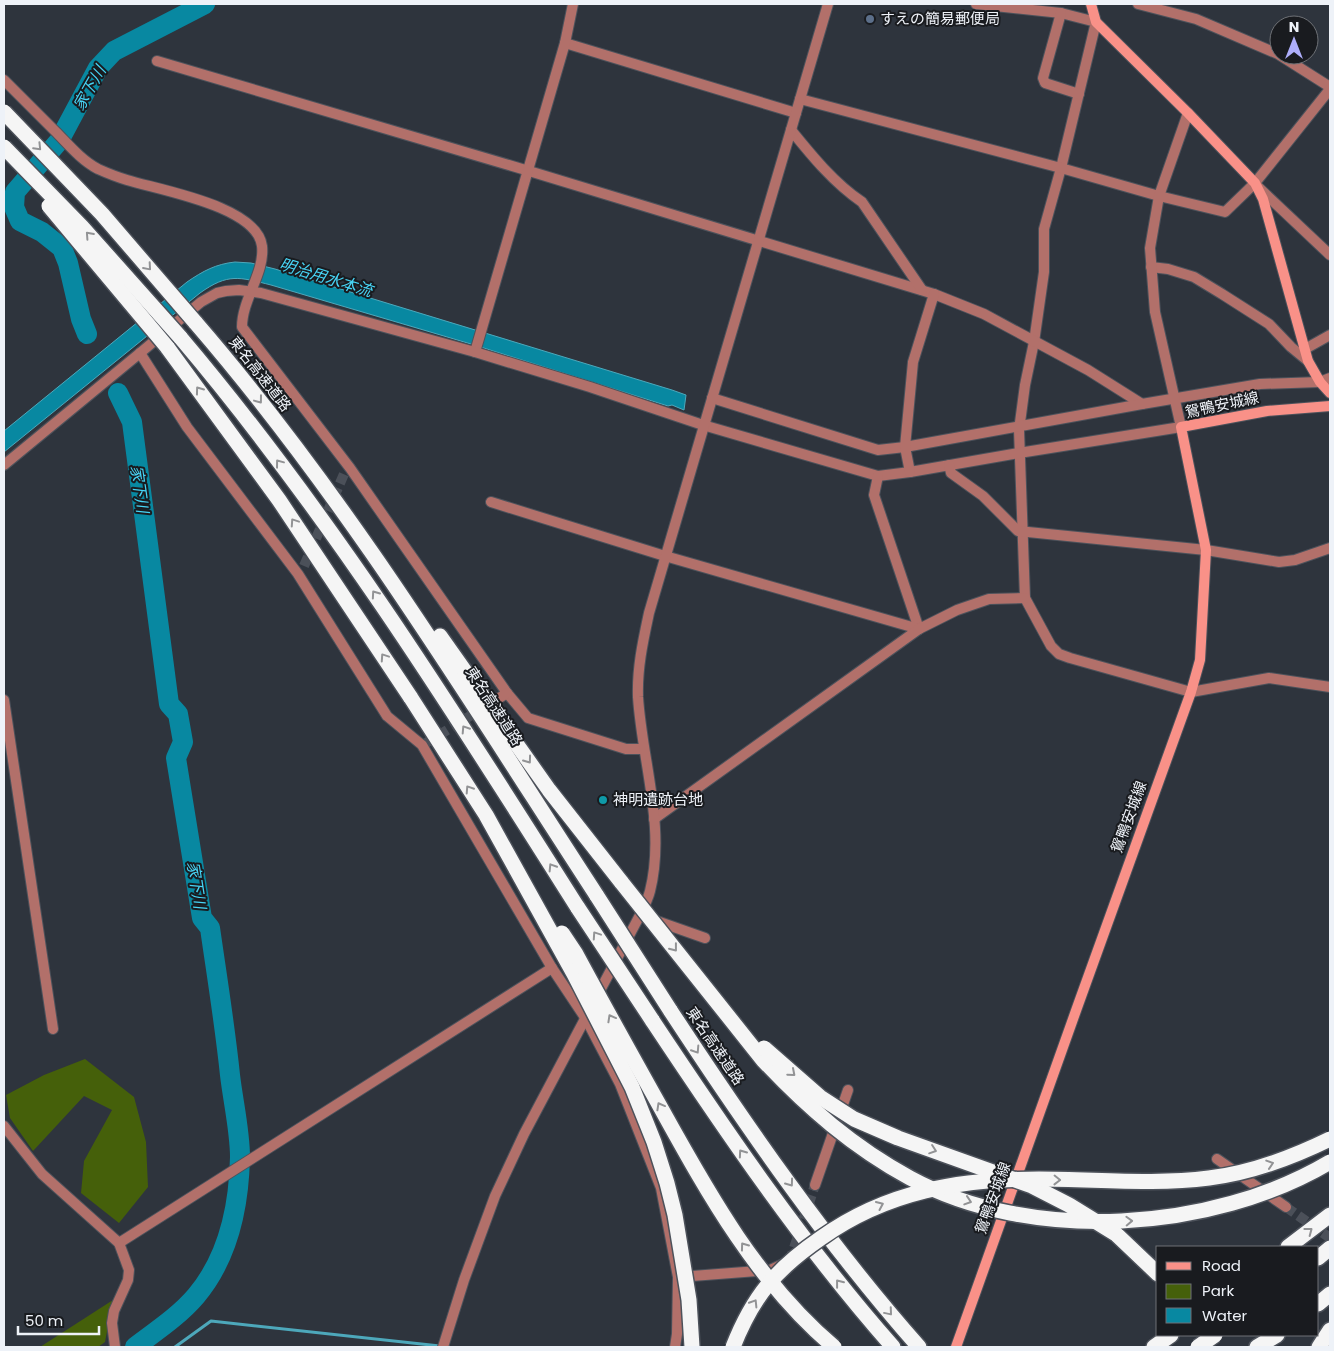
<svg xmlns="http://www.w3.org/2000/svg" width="1334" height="1351" viewBox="0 0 1334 1351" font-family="Poppins,'Noto Sans JP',sans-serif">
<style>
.green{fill:#45600a}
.water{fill:#0888a1;stroke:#4da8bb}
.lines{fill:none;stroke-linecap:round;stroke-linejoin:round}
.stream{stroke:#4da8bb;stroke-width:3}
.river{stroke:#0888a1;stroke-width:20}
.minor-tunnel{stroke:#4b5059;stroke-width:10;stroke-dasharray:10 5;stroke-linecap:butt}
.minor-casing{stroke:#4d525b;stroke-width:12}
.tertiary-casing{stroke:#4d525b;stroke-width:12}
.secondary-casing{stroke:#4d525b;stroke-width:12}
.motorway-casing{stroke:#4d525b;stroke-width:18}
.minor{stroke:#b2706a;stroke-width:10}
.tertiary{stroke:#b2706a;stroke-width:10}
.secondary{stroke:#f99188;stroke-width:10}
.motorway{stroke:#f5f5f5;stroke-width:15}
.motorway-bridge-casing{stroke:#4d525b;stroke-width:18;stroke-linecap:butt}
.motorway-bridge{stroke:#f5f5f5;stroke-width:15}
.oneway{stroke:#929395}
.service-dot{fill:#5c6f8a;stroke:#191b1f;stroke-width:2}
.culture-dot{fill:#0f9aa8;stroke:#191b1f;stroke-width:2}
.labels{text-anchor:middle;stroke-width:4;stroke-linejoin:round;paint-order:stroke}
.poi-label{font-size:15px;fill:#eef2f8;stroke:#191b1f;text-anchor:start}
.street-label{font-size:15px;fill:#eef2f8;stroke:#191b1f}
.water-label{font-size:16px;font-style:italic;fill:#47d4f5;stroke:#191b1f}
</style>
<rect width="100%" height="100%" fill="#2e343d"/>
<g class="green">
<path d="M85,1059L134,1097L146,1142L148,1187L119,1223L81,1193L84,1161L112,1110L84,1096L33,1151L10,1118L6,1095L44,1075Z"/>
<path d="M113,1300L105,1342L98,1347H40Z"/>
</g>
<path class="water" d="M235,262L251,263L275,269L672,390L686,395L684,410L672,405L668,406L471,344L271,285C239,277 228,273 200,293L4,452V431L187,282C203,271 216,264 235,262Z"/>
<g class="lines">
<path class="stream" d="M175,1347L211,1321L449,1347"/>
<g class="river">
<path d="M87,334L81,319L68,263L62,248L42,232L20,221L14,207L15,192L59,141L98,68L114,51L205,4"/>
<path d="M118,393L132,422L169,704L178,714L183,742L176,758L202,918L210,928C217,977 225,1026 230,1075C233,1101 240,1131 240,1157C239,1206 228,1258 196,1296C179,1316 156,1331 135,1347"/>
</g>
<g class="minor-tunnel">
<path d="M304,566L344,474"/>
<path d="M426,743L483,708"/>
<path d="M1286,1207L1330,1238"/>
<path d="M787,1260L791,1257L815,1185"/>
</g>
<g class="minor-casing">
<g id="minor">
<path d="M976,4L1061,13L1096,22L1061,168L1044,229V272L1034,342L1025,385L1019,430L1025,598L1051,646L1059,654L1070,658L1191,692L1269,678L1330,687"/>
<path d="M1138,4L1196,19L1278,54L1330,87"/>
<path d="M1061,13L1043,78L1045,83L1079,94"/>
<path d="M565,43L796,113"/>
<path d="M157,61L529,171L934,294L984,314L1088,370L1142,404"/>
<path d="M4,80C21,97 38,114 55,131C68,144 81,160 98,169C107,173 117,177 127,180C159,190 257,206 262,246C265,273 242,299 242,327L350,468L507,693L528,718L626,749H644"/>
<path d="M800,99L1061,168L1159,196L1225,212L1255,183L1330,89"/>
<path d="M791,130C812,156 834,183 862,202L922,290"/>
<path d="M1257,186L1330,255"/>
<path d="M1151,267L1168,269L1194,277L1222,294L1269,324L1291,347L1308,361"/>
<path d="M1305,349L1330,335"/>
<path d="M475,352L565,43L573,4"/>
<path d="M140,353L187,427L298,574L387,716L422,745L552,968L586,1019L620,1084L661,1188L678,1277L677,1334L675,1347"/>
<path d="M712,398L878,450L905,447L1142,404L1260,384L1320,382L1330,378"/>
<path d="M4,465L140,353L201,302L217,293L226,291L239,290L261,293L475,352L590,387L703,425L878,476L910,472L1019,453L1181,427L1155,312L1150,248L1159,196L1188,113"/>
<path d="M949,465L951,473L983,496L1018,531L1206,550L1279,562L1295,560L1330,548"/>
<path d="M910,472L905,447L913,362L934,294"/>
<path d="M878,476L874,495L919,629"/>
<path d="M491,502L665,556L919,629"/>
<path d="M4,700L53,1029"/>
<path d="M493,702L507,693"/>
<path d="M654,819L919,629L957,610L989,599L1025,598"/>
<path d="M651,919L705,938"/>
<path d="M4,1126L42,1174L119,1243L129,1270L128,1280L114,1311L112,1323L115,1347"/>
<path d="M1217,1159L1286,1207"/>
<path d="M815,1185L848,1090"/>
<path d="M119,1243L552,968"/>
<path d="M679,1277L770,1270L783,1264"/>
</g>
</g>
<g class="tertiary-casing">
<path id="tertiary" d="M443,1347L464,1280L495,1196L524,1134L640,915C644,907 648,899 650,891C666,827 642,761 638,697C637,668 643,641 649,613L828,4"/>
</g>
<g class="secondary-casing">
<g id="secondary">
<path d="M1091,4L1096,22L1188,113L1255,183L1263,199L1308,361L1320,382L1330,393"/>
<path d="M956,1347L1078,1005L1191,692L1200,660L1206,550L1181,427L1267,411L1330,406"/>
</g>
</g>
<g class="motorway-casing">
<g id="motorway">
<path d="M195,322C348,499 470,701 597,896"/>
<path d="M180,337C330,514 454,712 578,908"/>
<path d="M167,347L279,500L411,698"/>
<path d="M440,636L549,790L622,883"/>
<path d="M670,1010C746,1126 827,1243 919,1347"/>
<path d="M652,1020C727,1133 803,1245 893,1347"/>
<path d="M1116,1234L1158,1274"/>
<path d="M1288,1247L1330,1215"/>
<path d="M1318,1258L1330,1248"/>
<path d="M1318,1304L1330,1294"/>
<path d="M1154,1347L1171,1335"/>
<path d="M1257,1347L1277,1335"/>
<path d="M1319,1347L1330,1330"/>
</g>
</g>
<use href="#minor" class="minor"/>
<use href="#tertiary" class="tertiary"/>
<use href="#secondary" class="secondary"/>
<use href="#motorway" class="motorway"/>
<g class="motorway-bridge-casing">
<g id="motorway-bridge">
<path d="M4,112L102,214L195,322"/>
<path d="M4,147L82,227L180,337"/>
<path d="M49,206L167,347"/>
<path d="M411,698L486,815L574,974L632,1087L654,1142L667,1183L675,1215L689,1300L692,1347"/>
<path d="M622,883L763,1060C807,1107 853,1147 910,1178C1032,1244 1212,1232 1330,1162"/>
<path d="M597,896L670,1010"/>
<path d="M578,908L652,1020"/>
<path d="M562,933L576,954C604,1006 633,1058 662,1110C709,1195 758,1283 834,1347"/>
<path d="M764,1048L820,1097L854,1119L898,1138L1032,1186L1069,1205L1116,1234"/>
<path d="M733,1347C753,1296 776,1269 821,1238C887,1191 960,1179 1039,1179C1096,1179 1153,1185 1209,1178C1252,1173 1291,1158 1330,1139"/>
<path d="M1198,1347L1215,1335"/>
</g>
</g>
<use href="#motorway-bridge" class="motorway-bridge"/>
</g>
<defs><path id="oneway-chevron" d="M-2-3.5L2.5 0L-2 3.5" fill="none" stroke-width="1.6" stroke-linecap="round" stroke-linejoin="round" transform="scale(1.25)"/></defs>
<g class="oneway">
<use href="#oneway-chevron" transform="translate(38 147) rotate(46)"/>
<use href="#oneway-chevron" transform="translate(89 235) rotate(-132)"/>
<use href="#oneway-chevron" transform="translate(148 267) rotate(49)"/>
<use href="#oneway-chevron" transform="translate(199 390) rotate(-126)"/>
<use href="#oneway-chevron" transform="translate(259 400) rotate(53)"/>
<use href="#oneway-chevron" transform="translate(279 463) rotate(-127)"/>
<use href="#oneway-chevron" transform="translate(294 522) rotate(-124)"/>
<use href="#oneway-chevron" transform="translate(375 594) rotate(-125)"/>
<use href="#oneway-chevron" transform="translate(384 657) rotate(-124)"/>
<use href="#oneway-chevron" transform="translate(465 729) rotate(-123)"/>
<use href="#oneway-chevron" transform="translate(528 760) rotate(54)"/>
<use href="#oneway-chevron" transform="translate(469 789) rotate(-123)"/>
<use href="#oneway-chevron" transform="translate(552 867) rotate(-122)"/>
<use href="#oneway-chevron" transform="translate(596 935) rotate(-124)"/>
<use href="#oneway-chevron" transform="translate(674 948) rotate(52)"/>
<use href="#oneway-chevron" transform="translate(611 1018) rotate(-119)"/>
<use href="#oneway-chevron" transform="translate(696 1050) rotate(57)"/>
<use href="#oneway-chevron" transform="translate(792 1073) rotate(41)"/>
<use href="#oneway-chevron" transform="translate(660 1106) rotate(-119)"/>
<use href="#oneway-chevron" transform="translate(933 1150) rotate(19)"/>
<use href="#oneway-chevron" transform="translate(742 1153) rotate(-125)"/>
<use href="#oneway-chevron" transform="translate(1270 1164) rotate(-18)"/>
<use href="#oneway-chevron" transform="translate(1057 1180) rotate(1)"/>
<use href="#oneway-chevron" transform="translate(790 1183) rotate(54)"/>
<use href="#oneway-chevron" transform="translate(968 1201) rotate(18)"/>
<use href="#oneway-chevron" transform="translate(880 1205) rotate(-24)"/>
<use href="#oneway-chevron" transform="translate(1129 1221) rotate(-2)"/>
<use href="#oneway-chevron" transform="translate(1309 1231) rotate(-37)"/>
<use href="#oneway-chevron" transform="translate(744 1246) rotate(-126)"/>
<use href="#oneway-chevron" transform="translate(839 1283) rotate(-128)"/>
<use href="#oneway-chevron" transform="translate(754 1303) rotate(-58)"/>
<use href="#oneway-chevron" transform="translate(889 1312) rotate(50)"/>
</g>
<circle class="service-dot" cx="870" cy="19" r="5"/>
<circle class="culture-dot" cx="603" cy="800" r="5"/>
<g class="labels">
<g class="poi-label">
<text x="880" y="24">すえの簡易郵便局</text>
<text x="613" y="805">神明遺跡台地</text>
</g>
<g class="street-label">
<text transform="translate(260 374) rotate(52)" y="5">東名高速道路</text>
<text transform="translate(1222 405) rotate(-12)" y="5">鴛鴨安城線</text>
<text transform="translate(494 706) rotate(57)" y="5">東名高速道路</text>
<text transform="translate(1129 817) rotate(-70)" y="5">鴛鴨安城線</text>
<text transform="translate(715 1046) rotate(56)" y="5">東名高速道路</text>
<text transform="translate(993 1198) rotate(-70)" y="5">鴛鴨安城線</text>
</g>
<g class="water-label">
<text transform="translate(89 88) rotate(-60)" y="6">家下川</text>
<text transform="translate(326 277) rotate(17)" y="6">明治用水本流</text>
<text transform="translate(140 489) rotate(82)" y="6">家下川</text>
<text transform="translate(197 885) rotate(81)" y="6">家下川</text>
</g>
</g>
<rect width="1334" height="1351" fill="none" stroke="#eef2f8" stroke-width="10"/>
<rect x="1156" y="1246" width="162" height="90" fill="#191b1f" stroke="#6e7176"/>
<rect x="1166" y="1262" width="25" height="8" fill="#f99188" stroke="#6e7176"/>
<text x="1202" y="1271" font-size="15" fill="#eef2f8">Road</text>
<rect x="1166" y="1284" width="25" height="15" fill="#45600a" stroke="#6e7176"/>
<text x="1202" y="1296" font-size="15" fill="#eef2f8">Park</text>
<rect x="1166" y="1308" width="25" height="15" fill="#0888a1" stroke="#6e7176"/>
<text x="1202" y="1321" font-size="15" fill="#eef2f8">Water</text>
<g transform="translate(1294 40)"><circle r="24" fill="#191b1f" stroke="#6e7176"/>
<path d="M0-4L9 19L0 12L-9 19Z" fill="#aeaefa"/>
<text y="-8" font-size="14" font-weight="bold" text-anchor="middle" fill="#eef2f8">N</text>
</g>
<path d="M18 1326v8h81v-8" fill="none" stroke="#eef2f8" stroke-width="2.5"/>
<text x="25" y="1326" font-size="15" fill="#eef2f8" stroke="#191b1f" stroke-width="4" paint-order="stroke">50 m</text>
</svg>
